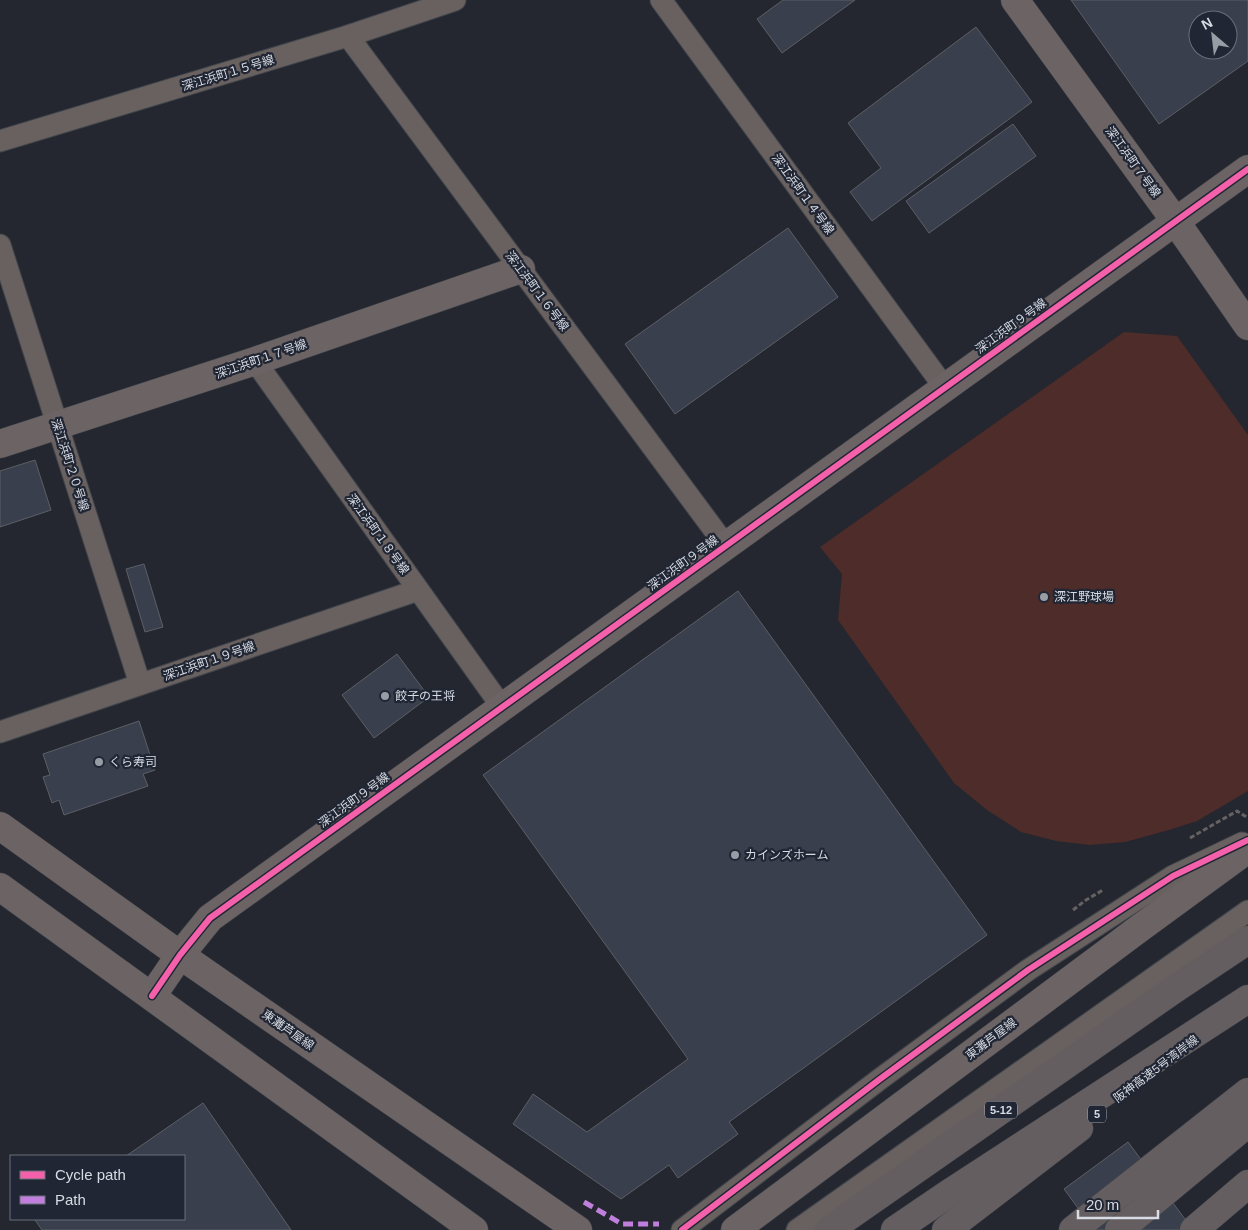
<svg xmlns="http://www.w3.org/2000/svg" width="1248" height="1230" viewBox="0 0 1248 1230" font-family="Arial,'Noto Sans JP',sans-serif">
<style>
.green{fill:#4d2c29}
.building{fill:#393f4c;stroke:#5d5f66;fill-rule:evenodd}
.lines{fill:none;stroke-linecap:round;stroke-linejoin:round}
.street-casing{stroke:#41454b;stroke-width:23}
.secondary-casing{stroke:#41454b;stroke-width:29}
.highway-casing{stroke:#41454b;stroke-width:29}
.path{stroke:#666264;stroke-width:3;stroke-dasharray:5 2.5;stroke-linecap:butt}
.street{stroke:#696160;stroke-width:21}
.secondary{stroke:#6b6364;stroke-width:28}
.highway{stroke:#655e61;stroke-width:28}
.quiet{stroke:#c07fdc;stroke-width:5;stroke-dasharray:10 5;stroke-linecap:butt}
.cycleway-casing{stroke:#202633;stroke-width:9}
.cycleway{stroke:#f560ab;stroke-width:6}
.poi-dot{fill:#989ca5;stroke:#202633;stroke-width:2}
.labels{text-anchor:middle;stroke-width:4.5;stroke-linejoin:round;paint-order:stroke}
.shield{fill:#202633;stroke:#a0a5af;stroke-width:1}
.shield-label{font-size:11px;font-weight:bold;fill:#d7dbe4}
.street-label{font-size:12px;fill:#d7dbe4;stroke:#202633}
.poi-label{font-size:12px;fill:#d7dbe4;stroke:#202633;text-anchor:start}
</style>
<rect width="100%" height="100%" fill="#24272f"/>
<path class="green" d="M1124,332L1177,336L1248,435V791L1197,821L1169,830L1125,842L1090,845L1056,841L1021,832L987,810L954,783L838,620L842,574L820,547Z"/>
<g class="building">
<path d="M783,0H855L782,53L757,19Z"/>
<path d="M1071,0H1248V61L1159,124ZM1198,20H1228V50H1198Z"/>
<path d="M976,27L1032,102L872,221L850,192L881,168L848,123Z"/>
<path d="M1013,124L1036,156L929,233L906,201Z"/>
<path d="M788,228L838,297L675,414L625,344Z"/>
<path d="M35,460L51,510L0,527V471Z"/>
<path d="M144,564L163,627L145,632L126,569Z"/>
<path d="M738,591L987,935L729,1122L738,1134L678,1178L669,1165L621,1199L513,1124L533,1094L587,1132L688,1059L483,775Z"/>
<path d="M397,654L429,697L374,738L342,695Z"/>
<path d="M139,721L155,770L143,774L148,786L64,815L59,800L52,803L43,777L50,775L43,754Z"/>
<path d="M203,1103L291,1230H42L35,1220L36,1219H184V1156H126Z"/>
<path d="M1128,1142L1193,1230H1094L1064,1189Z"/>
</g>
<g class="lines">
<g class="street-casing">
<g id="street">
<path d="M661,0L945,388"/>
<path d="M348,36L726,546"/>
<path d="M0,141L348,36L455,0"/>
<path d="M0,245L140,684"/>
<path d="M255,361L502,707"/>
<path d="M0,732L418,590"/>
<path d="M682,1230L880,1079L1028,970L1173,876L1242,843"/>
<path d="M797,1230L1248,911"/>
</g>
</g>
<g class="secondary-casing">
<g id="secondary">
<path d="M1015,0L1176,222L1248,326"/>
<path d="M0,444L255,361L521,269"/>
<path d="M0,826L180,955L578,1230"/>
<path d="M0,887L474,1230"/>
<path d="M152,996L180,955L210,918L1248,169"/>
<path d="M735,1230L1140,928L1248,849"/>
</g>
</g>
<g class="highway-casing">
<g id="highway">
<path d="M829,1230L1173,990L1248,940"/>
<path d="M895,1230L948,1194L1248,999"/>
<path d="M946,1230L1079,1128"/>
<path d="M1073,1230L1248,1092"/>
<path d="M1119,1230L1248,1123"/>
<path d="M1194,1230L1248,1184"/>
</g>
</g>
<g class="path">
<path d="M1190,838L1237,811L1248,818"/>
<path d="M1073,910L1086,900L1103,890"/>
</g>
<use href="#street" class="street"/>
<use href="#secondary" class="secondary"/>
<use href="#highway" class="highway"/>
<path class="quiet" d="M584,1202L622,1224H659"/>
<g class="cycleway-casing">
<g id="cycleway">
<path d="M152,996L180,955L210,918L1248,169"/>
<path d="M682,1230L880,1079L1028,970L1173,876L1248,840"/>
</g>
</g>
<use href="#cycleway" class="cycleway"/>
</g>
<g class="poi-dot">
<circle cx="1044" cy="597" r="5"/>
<circle cx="385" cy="696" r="5"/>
<circle cx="99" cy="762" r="5"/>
<circle cx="735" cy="855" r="5"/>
</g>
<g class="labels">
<g class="shield">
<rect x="985" y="1101.5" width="32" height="17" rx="4"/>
<rect x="1088" y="1105.5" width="18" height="17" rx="4"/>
</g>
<g class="shield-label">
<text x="1001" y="1114">5-12</text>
<text x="1097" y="1118">5</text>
</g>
<g class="street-label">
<text transform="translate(228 73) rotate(-17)" y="4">深江浜町１５号線</text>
<text transform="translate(1133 162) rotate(54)" y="4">深江浜町７号線</text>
<text transform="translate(803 194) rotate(54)" y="4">深江浜町１４号線</text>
<text transform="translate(537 291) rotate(53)" y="4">深江浜町１６号線</text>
<text transform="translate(1011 326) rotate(-36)" y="4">深江浜町９号線</text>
<text transform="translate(261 359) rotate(-19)" y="4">深江浜町１７号線</text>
<text transform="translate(70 465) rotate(72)" y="4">深江浜町２０号線</text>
<text transform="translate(378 534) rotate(54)" y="4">深江浜町１８号線</text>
<text transform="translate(683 563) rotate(-36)" y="4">深江浜町９号線</text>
<text transform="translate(209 661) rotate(-19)" y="4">深江浜町１９号線</text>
<text transform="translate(354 800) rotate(-36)" y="4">深江浜町９号線</text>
<text transform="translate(288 1030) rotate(35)" y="4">東灘芦屋線</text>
<text transform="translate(991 1039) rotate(-37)" y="4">東灘芦屋線</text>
<text transform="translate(1156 1069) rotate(-37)" y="4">阪神高速5号湾岸線</text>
</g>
<g class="poi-label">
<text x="1054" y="601">深江野球場</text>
<text x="395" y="700">餃子の王将</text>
<text x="109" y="766">くら寿司</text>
<text x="745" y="859">カインズホーム</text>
</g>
</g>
<rect x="10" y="1155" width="175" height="65" fill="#202633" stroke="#696e7a"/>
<rect x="20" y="1171" width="25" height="8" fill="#f560ab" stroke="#696e7a"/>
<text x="55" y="1180" font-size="15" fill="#d7dbe4">Cycle path</text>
<rect x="20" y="1196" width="25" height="8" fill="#c07fdc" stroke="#696e7a"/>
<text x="55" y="1205" font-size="15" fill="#d7dbe4">Path</text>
<g transform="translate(1213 35) rotate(332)"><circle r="24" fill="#202633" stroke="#696e7a"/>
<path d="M0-4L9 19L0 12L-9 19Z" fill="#989ca5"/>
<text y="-8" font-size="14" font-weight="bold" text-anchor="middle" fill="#d7dbe4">N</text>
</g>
<path d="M1078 1210v8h80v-8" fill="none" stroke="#d7dbe4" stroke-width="2.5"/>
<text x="1086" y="1210" font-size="15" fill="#d7dbe4" stroke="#202633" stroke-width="4" paint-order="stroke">20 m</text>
</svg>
